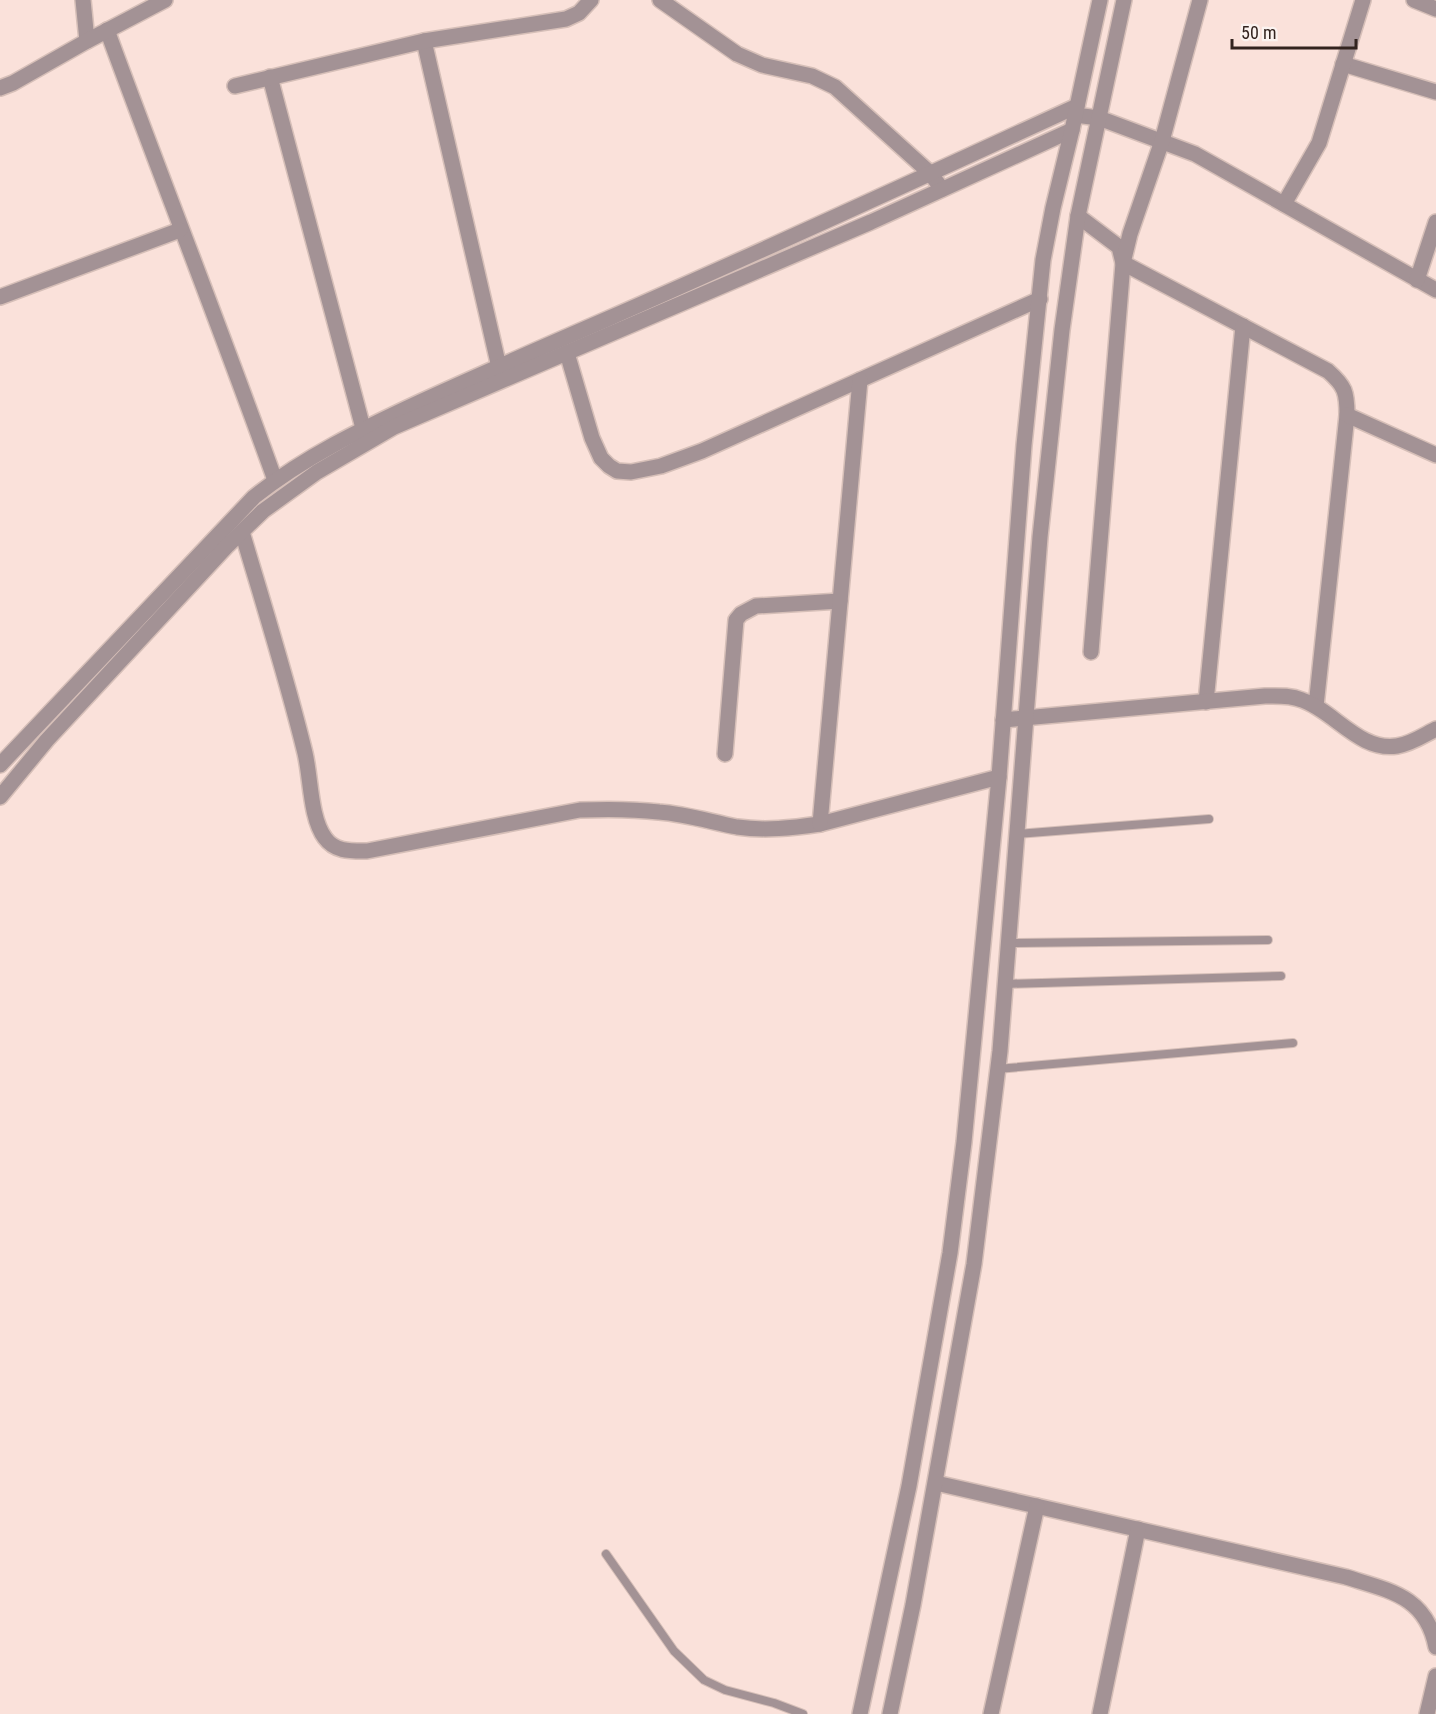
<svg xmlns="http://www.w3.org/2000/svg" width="1436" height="1714" viewBox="0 0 1436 1714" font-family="'Roboto Condensed',sans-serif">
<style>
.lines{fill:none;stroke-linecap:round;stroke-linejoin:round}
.service-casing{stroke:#d6bfb8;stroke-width:10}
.minor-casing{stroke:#d6bfb8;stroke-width:18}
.tertiary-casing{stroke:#d6bfb8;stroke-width:18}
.service{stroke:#a39295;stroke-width:8}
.minor{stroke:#a39295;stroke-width:15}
.tertiary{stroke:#a39295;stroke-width:15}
</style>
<rect width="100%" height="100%" fill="#fae1da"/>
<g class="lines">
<g class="service-casing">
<g id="service">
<path d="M1017,834L1209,819"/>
<path d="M1008,943L1268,940"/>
<path d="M1005,984L1281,976"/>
<path d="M997,1069L1293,1043"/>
<path d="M606,1554L674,1651L704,1680L725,1690L774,1703L803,1714"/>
</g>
</g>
<g class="minor-casing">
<g id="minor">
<path d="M83,0L87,41"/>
<path d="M660,0L737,54L762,65L812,76L835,87L930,173L942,189"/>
<path d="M1414,0L1436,9"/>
<path d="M107,30C162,180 221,329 275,480"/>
<path d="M424,41L499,367"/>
<path d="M1343,64L1436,92"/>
<path d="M270,77L363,428"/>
<path d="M235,86L424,41L566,19L579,13L591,0"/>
<path d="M0,88L13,83L87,41L165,0"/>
<path d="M1075,115L1099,118L1195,154L1436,290"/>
<path d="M1284,204L1319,143L1363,0"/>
<path d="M1078,216L1119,247L1123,263L1328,371C1345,386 1347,392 1347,415L1316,706"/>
<path d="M1417,280L1436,222"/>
<path d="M0,297L180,230"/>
<path d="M567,353L592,438L601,458L609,466L617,471L631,472L661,466L702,451L1040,299"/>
<path d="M1347,415L1436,455"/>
<path d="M242,532C264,606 287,679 305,753C311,778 310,818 325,838C335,852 351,851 367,851L580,810C606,809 633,809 659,812C686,814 711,822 737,827C765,831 792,828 820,824L999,777"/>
<path d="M1091,652L1123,263L1130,234L1162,141L1200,0"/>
<path d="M1206,702L1243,326"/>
<path d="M1003,720L1265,696C1277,696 1290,695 1302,700C1334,711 1360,752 1397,746C1411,744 1424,735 1436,729"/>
<path d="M725,754L736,620L741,614L756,606L840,601"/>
<path d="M820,824L860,380"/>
<path d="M936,1483L1346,1577C1390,1591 1426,1596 1436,1647"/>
<path d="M991,1714L1037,1506"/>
<path d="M1100,1714L1138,1529"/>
<path d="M1427,1714L1436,1676"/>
</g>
</g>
<g class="tertiary-casing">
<g id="tertiary">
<path d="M0,765L254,497C304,457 362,429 420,402C481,374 543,347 605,320C763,251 920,178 1077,106"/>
<path d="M0,797L47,740L228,545L263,511L317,472L394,427L871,222L1072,130"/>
<path d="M860,1714L909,1486L950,1253L964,1142L999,777L1024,445L1043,260L1053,208L1072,130L1100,0"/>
<path d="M890,1714L913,1605L974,1264L1000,1051L1040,537L1062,330L1078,216L1124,0"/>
</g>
</g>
<use href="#service" class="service"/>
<use href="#minor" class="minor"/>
<use href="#tertiary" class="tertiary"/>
</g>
<path d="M1232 39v9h124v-9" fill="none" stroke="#32231e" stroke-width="3"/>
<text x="1241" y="39" font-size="18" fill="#32231e" stroke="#fbf3f0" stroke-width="4.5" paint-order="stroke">50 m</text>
</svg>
